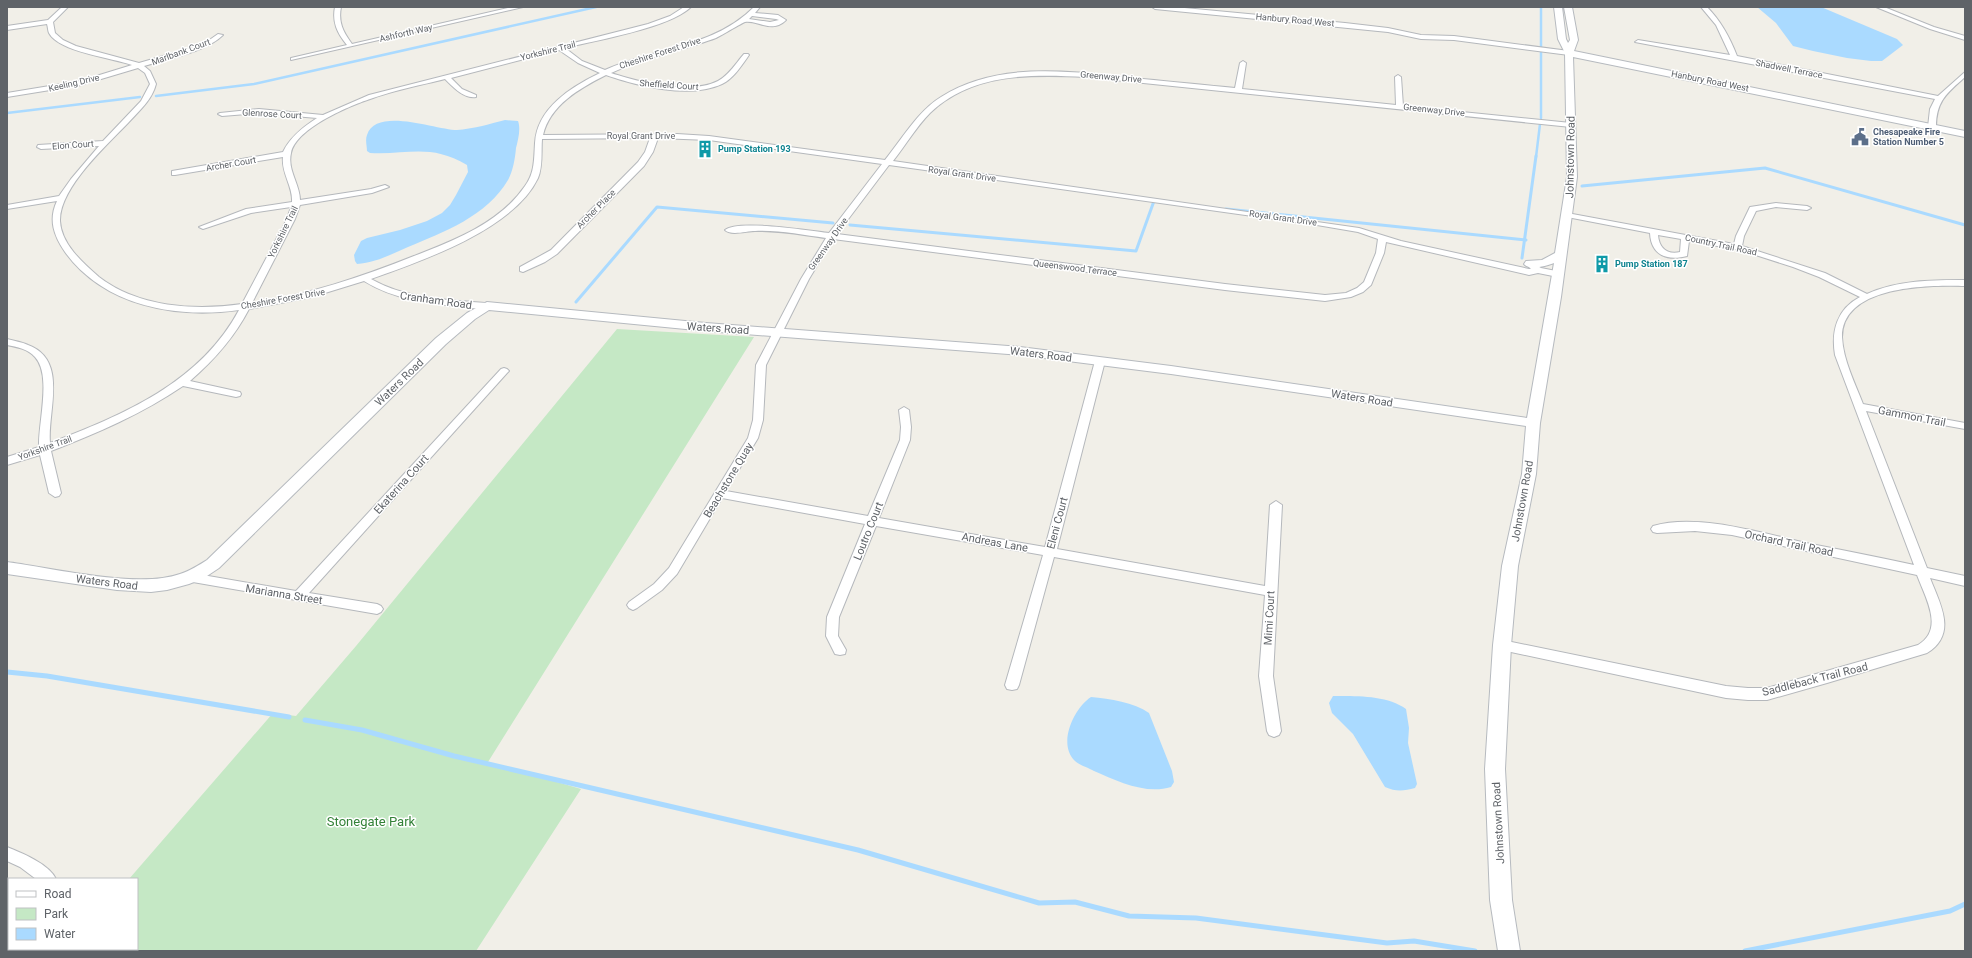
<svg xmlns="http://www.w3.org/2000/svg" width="1972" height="958" viewBox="0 0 1972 958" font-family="Roboto,sans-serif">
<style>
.green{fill:#c5e8c5}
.water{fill:#aadaff}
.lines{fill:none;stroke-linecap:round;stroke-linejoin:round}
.stream-far2{stroke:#aadaff;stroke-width:2.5}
.stream-far1{stroke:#aadaff;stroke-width:3}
.stream{stroke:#aadaff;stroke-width:5}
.street-casing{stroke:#b5b8bc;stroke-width:2}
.secondary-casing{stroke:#b6babf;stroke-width:2}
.street{fill:#fff;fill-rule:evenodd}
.secondary{fill:#fff;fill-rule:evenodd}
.labels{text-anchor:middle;stroke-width:3;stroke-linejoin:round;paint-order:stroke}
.far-street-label{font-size:9px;fill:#5f6368;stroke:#fff}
.far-service-label{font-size:9px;font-weight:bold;fill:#4e5e75;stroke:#fff;text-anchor:start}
.far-culture-label{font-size:9px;font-weight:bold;fill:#0d838f;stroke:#fff;text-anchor:start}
.street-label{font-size:11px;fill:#5f6368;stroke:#fff}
.near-park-label{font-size:13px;fill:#348238;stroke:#fff}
</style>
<rect width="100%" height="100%" fill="#f1efe8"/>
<path class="green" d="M617,329L754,337L488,762L581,789L476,951H124L123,949H137V879H129L273,713L296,716L356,646Z"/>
<g class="water">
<path d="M1757,7H1821L1897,39L1903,45L1882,61H1871L1847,58L1813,51L1793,46L1776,23Z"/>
<path d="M505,120L518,121C521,129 518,140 516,148C515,159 513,171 508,180C487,216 444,232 408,247C392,254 375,263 357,264L355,261L354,255L361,241L367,238L400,230L427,221L442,213L450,205L456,195L468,172L467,165C430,143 408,155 370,153L367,151C367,146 365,140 367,135C376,106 437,130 457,130C472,129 490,124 505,120Z"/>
<path d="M1333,696C1356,696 1387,695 1406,709L1409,728L1408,743L1417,784L1415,788C1404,791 1396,792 1385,787L1353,734L1332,713L1329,703Z"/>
<path d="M1091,697C1110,699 1134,702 1149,713L1172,771L1174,782L1171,787C1146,795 1117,781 1094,771C1089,768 1079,765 1075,761C1057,744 1074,708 1091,697Z"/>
</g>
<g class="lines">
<g class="stream-far2">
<path d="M1541,7V47"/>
<path d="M1541,51V118"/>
<path d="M156,96L254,84L596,7"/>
<path d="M7,113L140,97"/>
<path d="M1536,157L1540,124"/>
</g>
<g class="stream-far1">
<path d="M1582,186L1765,168L1965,225"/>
<path d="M1226,209L1526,240"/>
<path d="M850,225L1136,251L1154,201"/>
<path d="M1522,258L1536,156"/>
<path d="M576,302L657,207L833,223"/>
</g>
<g class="stream">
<path d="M7,672L47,676L289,717"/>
<path d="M305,720L362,730L454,756L858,850L1039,903L1075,902L1129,916L1196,918L1387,943L1414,941L1475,951"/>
<path d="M1745,951L1950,911L1965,904"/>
</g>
<g class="street-casing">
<g id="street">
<path d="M62,7H68L53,22L55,33L63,40L76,46L139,63L191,48L208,41L218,34L223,35C206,52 167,59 144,66L150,71L156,84C152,100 139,111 128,123C107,145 59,188 60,221C61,244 83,263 99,277C138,307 194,311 242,304L287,219L291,207L251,213L203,229L199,227L246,209L292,202C293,186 281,173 283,157L175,175H172V171L283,152C290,137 303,127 317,118L259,113L222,116L218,114L220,113L259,109L323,115L369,95L648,24L670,16L684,7H691C669,28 597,40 565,48L582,61L605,70C654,48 715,47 754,7H760L755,13L778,15L786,20C772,34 758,20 745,22C742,23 722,35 716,38C681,51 645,57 611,73C638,82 691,95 718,81C729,75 736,63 744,54H748L749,55C742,65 733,79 722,84C690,99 637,86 606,75C580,88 550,105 543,135L677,134L709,136L885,160C902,139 918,111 941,97C997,61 1070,71 1133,78C1167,81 1201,85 1235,88L1240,63L1243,61L1246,63L1242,89L1396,105L1395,77L1398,75L1401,77L1403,106L1571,123L1575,125L1571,127L1085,77C1030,74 972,73 930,113C916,127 905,146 893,161L1359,228L1401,241L1529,269H1531L1528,266L1532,263L1541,268L1561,272L1562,274L1558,277L1538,273L1529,275L1386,242L1384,253L1371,285L1363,292L1351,297L1325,301L1225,290L833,239L809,279L766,365L763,420L758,438L726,491L868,516L900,440L901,427L899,410L904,407L909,410L911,427L910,440L879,518L1045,547L1095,361L1100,358L1105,361L1057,549L1265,586L1270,505L1276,501L1282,505L1273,676L1281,731L1279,735L1274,737L1269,735L1267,731L1259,676L1265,595L1054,557L1019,685L1017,689L1012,690L1007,689L1005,685L1043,555L876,526L839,617L838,636L846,650L845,654L840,655L835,654L826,636L827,617L865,524L722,498L677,574L662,590L637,608L633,610L629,608L627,605L629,602L654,584L669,568L748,438L753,420L756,365L801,279L826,238C802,235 779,230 755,231C747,231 731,236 725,230C737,219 811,231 829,233L882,164L709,140L658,138L653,152L644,166L557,254L545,262L523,272L520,271V267L551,250L638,162L645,152L650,138L542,139C541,152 543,166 538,178C514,229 422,261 371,279C407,299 447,300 487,303L490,304V308C483,310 473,308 465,307C429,304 395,300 364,281L312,297L249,309C234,338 214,360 190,381L240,392L241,394L240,396L236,397L183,386C142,414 97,433 51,451L61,493L59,496L55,497L49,493L40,455L7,465V457L39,447C38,423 52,375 35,357C28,349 17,347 7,345V339C14,341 22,342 28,345C69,360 47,412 50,443C123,415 200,383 239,310C176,319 104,306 65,252C54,236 48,220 57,201L7,209V205L59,196L71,179L99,146L41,149L37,147L38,145L103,141L141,101L150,84L145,73L138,68L81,85L7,97V93L80,81L132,65C113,58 59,52 49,33C48,31 48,27 47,24L7,30V26L48,20ZM752,16L776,19L779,20L770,22L749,19ZM559,50L578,63L600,73C571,87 537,108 535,143C534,158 535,173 525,186C500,223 453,241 414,256C361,277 308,295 252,303L295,219L300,205L372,193L389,187L385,185L371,189L300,200C300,184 287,170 291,153C296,128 351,105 373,98C396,90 421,85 445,79C453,87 464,99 476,97V95L462,89L451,78ZM889,165L1317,225L1358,232L1378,239L1376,253L1364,282L1357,288L1346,293L1325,295L1225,284L837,234Z"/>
<path d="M335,7H341C338,22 343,32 352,44L512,7H523L291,60V58L347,45C337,33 332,22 335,7Z"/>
<path d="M1152,7H1174L1345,23L1388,28L1421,35L1454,36L1569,51L1572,53L1569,55L1454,40L1421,39L1388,32L1155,9Z"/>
<path d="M1701,7H1707C1721,21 1730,38 1737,56L1938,96L1965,72V77C1947,93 1936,101 1936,127L1932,129L1928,127L1930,109L1935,99L1635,42L1638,40L1730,55L1716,25Z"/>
<path d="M1876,7H1884L1934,27L1965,36V40L1930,29Z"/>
<path d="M1776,203L1807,206L1811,208L1807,210L1776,207L1756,211L1744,236L1742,246L1825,273L1867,294C1897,280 1933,280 1965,280V286C1930,285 1842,285 1842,337C1843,360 1855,383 1863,404L1965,423V429L1866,411L1927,568L1965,576V586L1930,578C1940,604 1958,634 1927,653L1827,683L1767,700H1748L1726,698L1497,649L1496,645L1497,641L1502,640L1726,686L1748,688H1767L1918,645C1945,629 1925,597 1917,575L1732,535L1695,531L1657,533L1653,532L1651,529L1653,526C1697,513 1762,533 1806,543C1842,550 1878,557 1914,565L1835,355C1831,331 1837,309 1860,297L1819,277L1793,267L1740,250L1689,241L1687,256C1668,261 1651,256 1650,233L1567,217L1563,215L1567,213L1734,244L1736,236L1750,207ZM1658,235L1681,239L1680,252C1667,255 1659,248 1658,235Z"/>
<path d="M504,368L507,369L509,371L507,373L309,593L377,604L381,606L383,609L381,612L377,614L187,581L185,578L187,575L191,573L296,591L501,369Z"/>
<path d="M7,847C22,853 49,864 56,879H36L20,867L7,861Z"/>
<rect x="85" y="949" width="16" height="2"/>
</g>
</g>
<g class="secondary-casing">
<path id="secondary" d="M1554,7H1562L1566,39L1568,43L1570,40L1564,7H1572L1578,40L1574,51L1965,131V137L1573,57L1577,177L1561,297L1540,423L1536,474L1518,566L1511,645L1505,769L1512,900L1520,951H1498L1490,900L1485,769L1493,645L1502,566L1522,474L1526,426L1171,374L1020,355L706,331L489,310L475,319L446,344L219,568L204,578L189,584L167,590L151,592L117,590L7,574V562C53,568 138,589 180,574C190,571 199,565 207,560L436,338L467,313L487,302L706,323L1020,347L1171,366L1527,418L1554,263C1546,266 1530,271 1524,264L1526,261L1542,260L1555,253L1567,177L1565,53L1558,39Z"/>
</g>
<use href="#street" class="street"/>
<use href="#secondary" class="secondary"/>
</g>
<defs>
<g id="civic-bare" transform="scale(1.38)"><path d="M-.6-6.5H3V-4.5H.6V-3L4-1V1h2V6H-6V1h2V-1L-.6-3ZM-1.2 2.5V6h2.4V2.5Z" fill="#5c6f8a" stroke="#fff" stroke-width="2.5" paint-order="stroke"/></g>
<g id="building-bare" transform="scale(1.38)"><path d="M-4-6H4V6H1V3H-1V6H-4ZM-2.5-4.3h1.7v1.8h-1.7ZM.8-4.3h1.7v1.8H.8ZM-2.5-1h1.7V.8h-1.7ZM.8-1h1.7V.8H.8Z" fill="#0f9aa8" stroke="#fff" stroke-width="2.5" paint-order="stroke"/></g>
</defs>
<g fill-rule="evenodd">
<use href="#civic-bare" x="1860" y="137"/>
<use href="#building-bare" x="705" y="149"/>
<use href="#building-bare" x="1602" y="264"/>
</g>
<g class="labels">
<g class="far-street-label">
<text transform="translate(1295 20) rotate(5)" y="3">Hanbury Road West</text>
<text transform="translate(406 33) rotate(-13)" y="3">Ashforth Way</text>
<text transform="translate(548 51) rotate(-14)" y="3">Yorkshire Trail</text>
<text transform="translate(181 52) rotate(-20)" y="3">Marlbank Court</text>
<text transform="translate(660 53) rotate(-18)" y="3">Cheshire Forest Drive</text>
<text transform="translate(1789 69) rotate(11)" y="3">Shadwell Terrace</text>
<text transform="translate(1111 77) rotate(5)" y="3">Greenway Drive</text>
<text transform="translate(1710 81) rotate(11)" y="3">Hanbury Road West</text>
<text transform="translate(74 83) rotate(-13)" y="3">Keeling Drive</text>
<text transform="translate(669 85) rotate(4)" y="3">Sheffield Court</text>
<text transform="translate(1434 110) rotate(6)" y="3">Greenway Drive</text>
<text transform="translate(272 114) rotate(3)" y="3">Glenrose Court</text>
<text x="641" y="139">Royal Grant Drive</text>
<text transform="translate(73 145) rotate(-4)" y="3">Elon Court</text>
<text transform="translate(231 164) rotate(-10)" y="3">Archer Court</text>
<text transform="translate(962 174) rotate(8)" y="3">Royal Grant Drive</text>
<text transform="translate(596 209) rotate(-45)" y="3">Archer Place</text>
<text transform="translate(1283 218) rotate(8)" y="3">Royal Grant Drive</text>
<text transform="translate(283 232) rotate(-64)" y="3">Yorkshire Trail</text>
<text transform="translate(828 244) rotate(-55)" y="3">Greenway Drive</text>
<text transform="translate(1721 245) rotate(12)" y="3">Country Trail Road</text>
<text transform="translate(1075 268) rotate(7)" y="3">Queenswood Terrace</text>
<text transform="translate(283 299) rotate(-10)" y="3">Cheshire Forest Drive</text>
<text transform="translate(45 448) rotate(-20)" y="3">Yorkshire Trail</text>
</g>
<g class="far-service-label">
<text x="1873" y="135">Chesapeake Fire<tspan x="1873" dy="10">Station Number 5</tspan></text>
</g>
<g class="far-culture-label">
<text x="718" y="152">Pump Station 193</text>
<text x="1615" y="267">Pump Station 187</text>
</g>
<g class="street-label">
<text transform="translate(1570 157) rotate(-89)" y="4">Johnstown Road</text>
<text transform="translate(436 300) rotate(8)" y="4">Cranham Road</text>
<text transform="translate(718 328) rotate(4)" y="4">Waters Road</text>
<text transform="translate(1041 354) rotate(7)" y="4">Waters Road</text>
<text transform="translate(399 382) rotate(-44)" y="4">Waters Road</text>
<text transform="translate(1362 398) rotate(9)" y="4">Waters Road</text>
<text transform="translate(1912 416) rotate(11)" y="4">Gammon Trail</text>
<text transform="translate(728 480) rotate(-59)" y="4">Beachstone Quay</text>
<text transform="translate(401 484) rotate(-48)" y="4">Ekaterina Court</text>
<text transform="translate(1522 501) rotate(-80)" y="4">Johnstown Road</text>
<text transform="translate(1057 523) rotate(-75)" y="4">Eleni Court</text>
<text transform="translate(868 531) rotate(-68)" y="4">Loutro Court</text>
<text transform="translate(995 542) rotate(10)" y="4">Andreas Lane</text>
<text transform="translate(1789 543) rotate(12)" y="4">Orchard Trail Road</text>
<text transform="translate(107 582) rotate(7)" y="4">Waters Road</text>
<text transform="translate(284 594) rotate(9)" y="4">Marianna Street</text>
<text transform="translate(1269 618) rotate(-87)" y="4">Mimi Court</text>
<text transform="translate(1815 679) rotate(-14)" y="4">Saddleback Trail Road</text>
<text transform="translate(1498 823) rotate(-93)" y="4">Johnstown Road</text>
</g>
<g class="near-park-label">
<text x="371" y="826">Stonegate Park</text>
</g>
</g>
<rect width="1972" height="958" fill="none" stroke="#5f6368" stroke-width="16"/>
<rect x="8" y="878" width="130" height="72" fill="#ffffff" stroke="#bfc1c3"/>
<rect x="16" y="891" width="20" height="6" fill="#ffffff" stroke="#bfc1c3"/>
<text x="44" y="898" font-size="12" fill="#5f6368">Road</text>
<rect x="16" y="908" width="20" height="12" fill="#c5e8c5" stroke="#bfc1c3"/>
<text x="44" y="918" font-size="12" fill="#5f6368">Park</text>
<rect x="16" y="928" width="20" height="12" fill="#aadaff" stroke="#bfc1c3"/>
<text x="44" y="938" font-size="12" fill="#5f6368">Water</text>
</svg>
